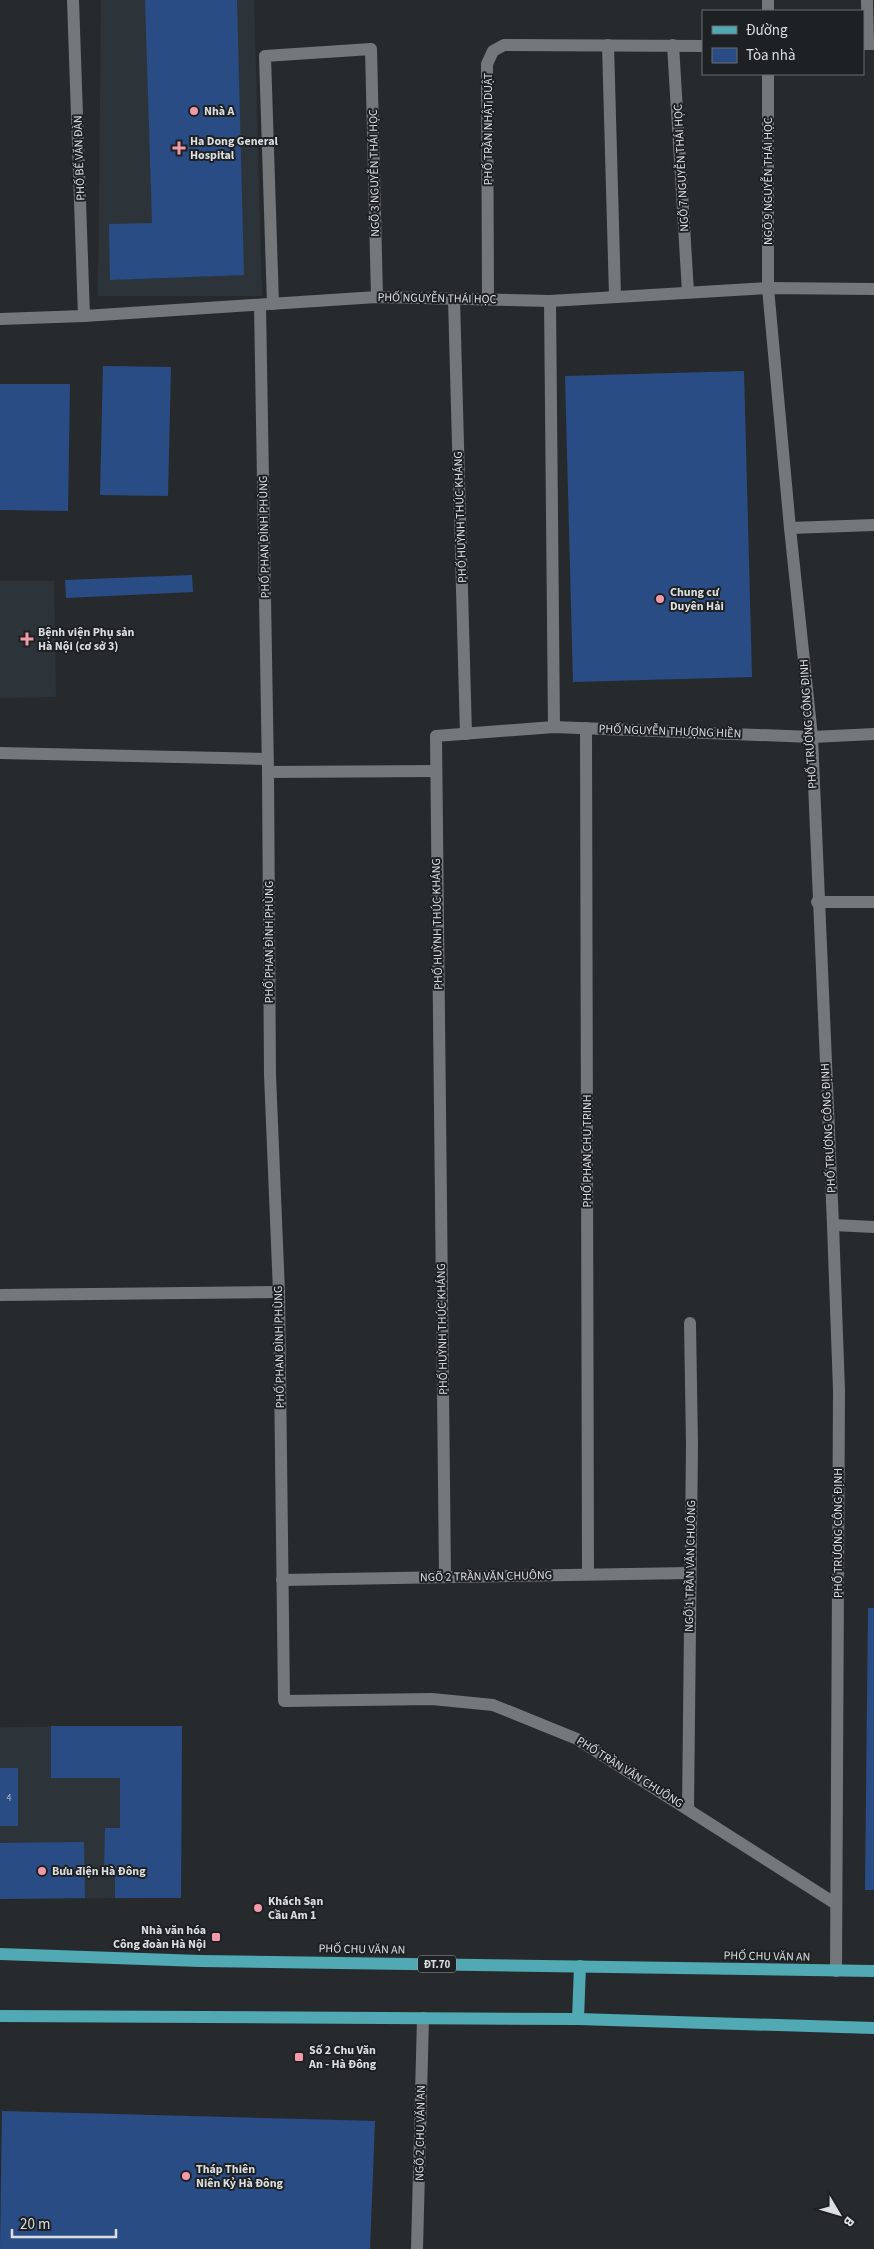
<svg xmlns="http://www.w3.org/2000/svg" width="874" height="2249" viewBox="0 0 874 2249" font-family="'Source Sans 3',sans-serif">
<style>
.built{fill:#2c343a}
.building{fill:#2a4c85}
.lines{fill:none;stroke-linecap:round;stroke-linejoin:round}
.lane{stroke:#74787a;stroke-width:12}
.street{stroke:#74787a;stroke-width:12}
.primary{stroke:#51a9b3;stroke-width:12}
.poi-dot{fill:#f39aaa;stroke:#1e2123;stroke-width:2}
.labels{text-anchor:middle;stroke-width:4;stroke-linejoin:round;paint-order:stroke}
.number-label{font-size:10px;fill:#b0bac8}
.shield{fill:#1e2123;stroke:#a3a5a7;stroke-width:1}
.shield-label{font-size:11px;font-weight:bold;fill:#dcdedf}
.poi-label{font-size:12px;font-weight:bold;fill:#dcdedf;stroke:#1e2123;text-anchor:start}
.street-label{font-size:12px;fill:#dcdedf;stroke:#1e2123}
</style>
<rect width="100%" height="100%" fill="#272a2c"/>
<g class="built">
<path d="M101,0H254L262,296H98Z"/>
<path d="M0,581H54L56,697L0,698Z"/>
<path d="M182,1726L181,1898L0,1899V1727Z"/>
</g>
<g class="building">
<path d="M145,0H237L244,275L110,280L109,224L152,223Z"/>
<path d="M103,366L171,367L168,496L100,495Z"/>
<path d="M744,371L752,677L573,682L565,376Z"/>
<path d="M0,384H70L68,511L0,510Z"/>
<path d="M192,575L193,592L66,598L65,580Z"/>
<path d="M868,1608H874V1890H865Z"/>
<path d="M51,1726H182L181,1898H115V1873H104L105,1828H120V1778H51Z"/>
<rect x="0" y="1768" width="18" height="58"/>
<path d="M84,1842L85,1898L0,1899V1843Z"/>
<path d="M2,2111L375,2121L370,2249H0Z"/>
</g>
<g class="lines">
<g class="lane">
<path d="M768,0V11"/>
<path d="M867,0L868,44"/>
<path d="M608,45L615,296"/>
<path d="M673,45L688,292"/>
<path d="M768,288V74"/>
<path d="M550,301L554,727"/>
<path d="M273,304L265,56L371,49L377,297"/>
<path d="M268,772L436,771"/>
<path d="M0,1295L279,1292"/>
<path d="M282,1580L690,1573"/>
<path d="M417,2249L423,2018"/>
</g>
<g class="street">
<path d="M73,0L84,316"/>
<path d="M863,44H874"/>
<path d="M768,288L790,528L812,737L833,1225L839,1390L836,1971"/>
<path d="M454,299L466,734"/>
<path d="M488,299L487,64L493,51L504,45L703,46"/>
<path d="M260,305L268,772L270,1075L279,1292L284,1701L432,1699L493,1705L577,1739L836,1904"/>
<path d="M0,319L84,316L377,297L550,301L768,288L874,289"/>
<path d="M790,528L874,525"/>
<path d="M586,728L588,1574"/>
<path d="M0,753L267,759"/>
<path d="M817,902H874"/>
<path d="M833,1225L874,1227"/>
<path d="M445,1577L436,736L554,727L812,737L874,734"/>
<path d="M688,1809L692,1445L690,1323"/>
</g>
<g class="primary">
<path d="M0,1954L200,1961L874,1971"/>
<path d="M0,2016L578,2019L874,2028"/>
<path d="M578,2019L580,1966"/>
</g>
</g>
<g class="poi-dot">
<circle cx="194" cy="111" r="5"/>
<path d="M176.5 140.5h5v5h5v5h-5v5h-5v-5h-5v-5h5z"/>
<circle cx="660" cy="599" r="5"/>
<path d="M24.5 631.5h5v5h5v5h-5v5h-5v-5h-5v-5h5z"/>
<circle cx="42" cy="1871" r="5"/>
<circle cx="258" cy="1908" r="5"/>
<rect x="211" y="1932" width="10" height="10" rx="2.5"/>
<rect x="294" y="2052" width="10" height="10" rx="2.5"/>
<circle cx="186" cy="2176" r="5"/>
</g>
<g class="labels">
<g class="number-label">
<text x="9" y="1801">4</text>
</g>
<rect class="shield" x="418" y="1955.5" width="38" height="17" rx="4"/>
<g class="shield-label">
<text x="437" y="1968">ĐT.70</text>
</g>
<g class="poi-label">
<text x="204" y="115">Nhà A</text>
<text x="190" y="145">Ha Dong General<tspan x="190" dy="14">Hospital</tspan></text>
<text x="670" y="596">Chung cư<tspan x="670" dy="14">Duyên Hải</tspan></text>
<text x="38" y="636">Bệnh viện Phụ sản<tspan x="38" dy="14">Hà Nội (cơ sở 3)</tspan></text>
<text x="52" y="1875">Bưu điện Hà Đông</text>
<text x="268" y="1905">Khách Sạn<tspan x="268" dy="14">Cầu Am 1</tspan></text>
<text x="206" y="1934" text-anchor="end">Nhà văn hóa<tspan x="206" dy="14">Công đoàn Hà Nội</tspan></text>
<text x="309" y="2054">Số 2 Chu Văn<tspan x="309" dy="14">An - Hà Đông</tspan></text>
<text x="196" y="2173">Tháp Thiên<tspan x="196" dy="14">Niên Kỷ Hà Đông</tspan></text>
</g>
<g class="street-label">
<text transform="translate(488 129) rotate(-90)" y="4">PHỐ TRẦN NHẬT DUẬT</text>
<text transform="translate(79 158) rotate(-92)" y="4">PHỐ BẾ VĂN ĐÀN</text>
<text transform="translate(681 168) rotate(-93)" y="4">NGÕ 7 NGUYỄN THÁI HỌC</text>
<text transform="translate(374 173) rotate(-91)" y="4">NGÕ 3 NGUYỄN THÁI HỌC</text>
<text transform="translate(768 181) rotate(-90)" y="4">NGÕ 9 NGUYỄN THÁI HỌC</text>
<text transform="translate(437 298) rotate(1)" y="4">PHỐ NGUYỄN THÁI HỌC</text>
<text transform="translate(460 517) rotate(-92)" y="4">PHỐ HUỲNH THÚC KHÁNG</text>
<text transform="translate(264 537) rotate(-91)" y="4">PHỐ PHAN ĐÌNH PHÙNG</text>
<text transform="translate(808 724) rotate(-94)" y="4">PHỐ TRƯƠNG CÔNG ĐỊNH</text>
<text transform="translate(670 731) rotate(2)" y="4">PHỐ NGUYỄN THƯỢNG HIỀN</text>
<text transform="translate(437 924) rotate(-91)" y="4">PHỐ HUỲNH THÚC KHÁNG</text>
<text transform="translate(269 942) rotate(-90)" y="4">PHỐ PHAN ĐÌNH PHÙNG</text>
<text transform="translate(828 1128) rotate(-93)" y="4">PHỐ TRƯƠNG CÔNG ĐỊNH</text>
<text transform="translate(587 1151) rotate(-90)" y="4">PHỐ PHAN CHU TRINH</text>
<text transform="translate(442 1329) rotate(-91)" y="4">PHỐ HUỲNH THÚC KHÁNG</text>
<text transform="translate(279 1347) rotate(-91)" y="4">PHỐ PHAN ĐÌNH PHÙNG</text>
<text transform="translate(838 1533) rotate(-90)" y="4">PHỐ TRƯƠNG CÔNG ĐỊNH</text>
<text transform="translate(690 1566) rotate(-89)" y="4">NGÕ 1 TRẦN VĂN CHUÔNG</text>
<text transform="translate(486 1576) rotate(-1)" y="4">NGÕ 2 TRẦN VĂN CHUÔNG</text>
<text transform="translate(630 1772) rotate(32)" y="4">PHỐ TRẦN VĂN CHUÔNG</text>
<text transform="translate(362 1949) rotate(1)" y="4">PHỐ CHU VĂN AN</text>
<text transform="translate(767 1956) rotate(1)" y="4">PHỐ CHU VĂN AN</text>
<text transform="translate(420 2133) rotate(-89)" y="4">NGÕ 2 CHU VĂN AN</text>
</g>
</g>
<rect x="702" y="10" width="162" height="65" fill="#1e2123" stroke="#6a6d6e"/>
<rect x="712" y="26" width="25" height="8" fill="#51a9b3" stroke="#6a6d6e"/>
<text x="746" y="35" font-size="15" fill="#dcdedf">Đường</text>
<rect x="712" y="48" width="25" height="15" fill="#2a4c85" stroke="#6a6d6e"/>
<text x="746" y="60" font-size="15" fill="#dcdedf">Tòa nhà</text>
<g transform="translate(839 2214) rotate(128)" stroke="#1e2123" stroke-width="4" paint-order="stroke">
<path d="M0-4L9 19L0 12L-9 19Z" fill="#dcdedf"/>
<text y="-8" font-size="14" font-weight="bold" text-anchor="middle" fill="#dcdedf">B</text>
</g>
<path d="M12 2229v8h104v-8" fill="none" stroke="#dcdedf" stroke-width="2.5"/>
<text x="20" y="2229" font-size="15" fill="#dcdedf" stroke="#1e2123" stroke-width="4" paint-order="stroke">20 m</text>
</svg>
